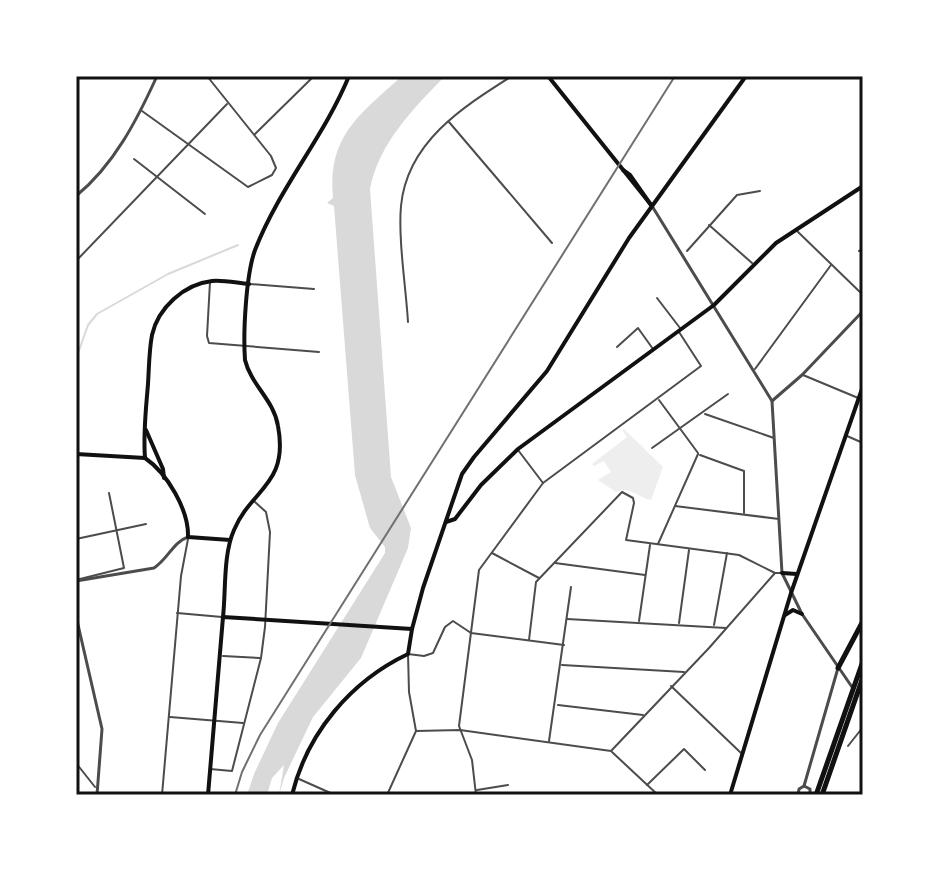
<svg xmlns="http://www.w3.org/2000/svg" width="939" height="871" viewBox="0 0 939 871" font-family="'Work Sans',sans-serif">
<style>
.green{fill:#eee}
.water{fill:#d9d9d9}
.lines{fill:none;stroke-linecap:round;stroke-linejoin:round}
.stream{stroke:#d9d9d9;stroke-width:2}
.minor{stroke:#4c4c4c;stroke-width:2}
.tertiary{stroke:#4c4c4c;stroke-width:3}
.secondary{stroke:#111;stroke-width:4}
.primary{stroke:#111;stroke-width:4}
.motorway{stroke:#111;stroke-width:5}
.rail{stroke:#707070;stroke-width:2}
.neatline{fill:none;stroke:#111;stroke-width:3}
</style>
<rect width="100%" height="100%" fill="#fff"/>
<path class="green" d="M624,429L663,467L651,500C637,497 631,486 616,492L598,480L611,472L604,461L594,466L592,464L627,437L622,430Z"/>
<path class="water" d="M402,76H445C413,109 379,143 370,189L391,477L411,528L408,548L361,658L313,717L284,778L279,795L284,765L272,778L267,795H247L254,774L278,723L385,553V547L370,528L355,475L334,206L327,203L333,198C327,136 360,114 402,76Z"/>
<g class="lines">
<path class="stream" d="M76,359L88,325L97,314L168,274L238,245"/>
<g class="minor">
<path d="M142,111L248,187L272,175L276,168L271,156L207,76"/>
<path d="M449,122L552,243"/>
<path d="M255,134L314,76"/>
<path d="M134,159L205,214"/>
<path d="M709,225L752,263"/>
<path d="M796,230L863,295"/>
<path d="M687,251L737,195L760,191"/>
<path d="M859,251L863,249"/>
<path d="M76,261L227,104"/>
<path d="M210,282L207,336L209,343L319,352"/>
<path d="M250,284L314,289"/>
<path d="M657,298L680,328"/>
<path d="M408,322C406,288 398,239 401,206C407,142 463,107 512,76"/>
<path d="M617,347L638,328L653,349"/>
<path d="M755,369L831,265"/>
<path d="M803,375L863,400"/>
<path d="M659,400L698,453"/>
<path d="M705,414L774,438"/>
<path d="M847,436L863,443"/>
<path d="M652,448L728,394"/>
<path d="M518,450L543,483"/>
<path d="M700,455L744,471V513"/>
<path d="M675,506L779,519"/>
<path d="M76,539L146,524"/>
<path d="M658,544L698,454"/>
<path d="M492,553L539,578"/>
<path d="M555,563L645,575"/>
<path d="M76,580L124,568L109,493"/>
<path d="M177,613L222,617"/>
<path d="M567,619L726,628"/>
<path d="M639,621L650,545"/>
<path d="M679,623L689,550"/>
<path d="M714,625L727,553"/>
<path d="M529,640L536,582L622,492L633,498L634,503L626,540L739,555L775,573H781"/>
<path d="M223,656L260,658"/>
<path d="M562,665L684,672"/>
<path d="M671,686L741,753"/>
<path d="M558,705L643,715"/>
<path d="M170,717L243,723"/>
<path d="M416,731L460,730L611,751L709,648L775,573"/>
<path d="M549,741L571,587"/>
<path d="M848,746L863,727"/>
<path d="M612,752L658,795"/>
<path d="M76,763L95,787"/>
<path d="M210,769L232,771L261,658L265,627L270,532L266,512L255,502"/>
<path d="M299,779L335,795"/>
<path d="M647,785L684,749L705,770"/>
<path d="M477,790L508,785"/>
<path d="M162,795L181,576L188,539"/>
<path d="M387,795L416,731L409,692L408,654L424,656L433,653L445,627L453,621L471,633L564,645"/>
<path d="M476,795L472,760L459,726L479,570L543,483L701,366L679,332"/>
</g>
<g class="tertiary">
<path d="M76,196C114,165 137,120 157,76"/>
<path d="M652,206L772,401L782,573L802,614L852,687"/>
<path d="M772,401L802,375L863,311"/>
<path d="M76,581L154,568C168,559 173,542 188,537"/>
<path d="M76,616L102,729L97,795"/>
<path d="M804,786L810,789V795"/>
<path d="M798,795L799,789L804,786L838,668"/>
</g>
<g class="secondary">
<path d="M548,76L652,206"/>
<path d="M623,170L630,175L651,205"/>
<path d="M146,430L163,469L164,478"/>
<path d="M76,454L145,458"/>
<path d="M145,458C143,433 146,409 148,384C149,368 149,351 152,335C158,308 184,284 212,281C224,280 237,283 249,284"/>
<path d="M145,458C167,473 189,510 188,537L230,540"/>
<path d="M446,522L455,519L481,485L518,449L714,305L776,243L863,186"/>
<path d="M782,573L797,574"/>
<path d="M785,615L793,610L802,614"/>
<path d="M223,617C226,590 223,555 234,530C251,489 289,485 278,426C274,400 251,385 245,360C243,332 246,275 255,250C279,188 324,137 349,76"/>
<path d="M292,795C307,733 351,681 408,654L412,629"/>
<path d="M730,795L791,593L863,386"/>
</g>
<path class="primary" d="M208,795L223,617L412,629L423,588L462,474L474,457L547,371L629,238L746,76"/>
<g class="motorway">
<path d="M838,668L863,621"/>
<path d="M816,795L863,661"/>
<path d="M822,795L863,677"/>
</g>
<path class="rail" d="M235,795L242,772L260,735L675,76"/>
</g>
<rect width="939" height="871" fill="none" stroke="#ffffff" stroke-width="156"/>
<rect x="78" y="78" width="783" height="715" class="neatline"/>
</svg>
